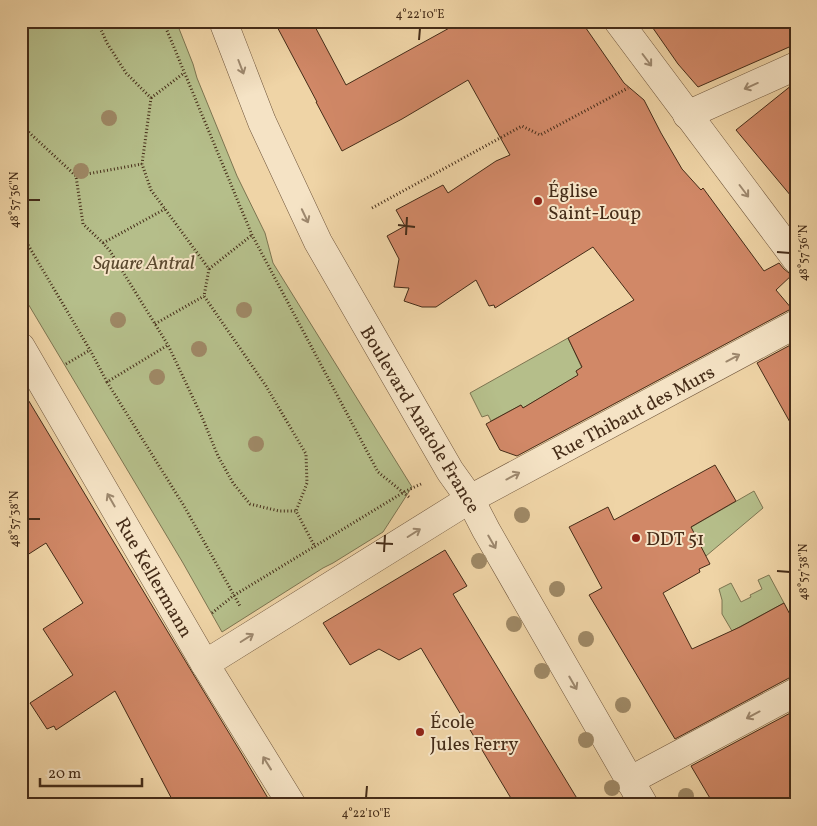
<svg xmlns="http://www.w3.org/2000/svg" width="817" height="826" viewBox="0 0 817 826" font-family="Vollkorn,serif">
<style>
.green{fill:#b5be8a;stroke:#7d7551}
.building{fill:#d18867;stroke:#452c18}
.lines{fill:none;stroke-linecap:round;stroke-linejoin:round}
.minor-casing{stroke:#70563c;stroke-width:29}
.path{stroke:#452c18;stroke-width:3;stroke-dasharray:1 2.5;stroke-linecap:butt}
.minor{stroke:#f5e3c5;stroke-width:28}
.tree{fill:#9e8865}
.oneway{stroke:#9d886e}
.ticks{fill:none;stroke:#452c18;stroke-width:2}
.poi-dot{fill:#8f2418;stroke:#f5e3c5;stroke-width:2}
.labels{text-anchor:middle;stroke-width:4;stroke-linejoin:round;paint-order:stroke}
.poi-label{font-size:19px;fill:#452c18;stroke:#f5e3c5;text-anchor:start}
.park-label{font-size:19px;font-style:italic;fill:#5b492f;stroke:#f5e3c5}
.street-label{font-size:19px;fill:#452c18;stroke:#f5e3c5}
.neatline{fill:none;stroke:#452c18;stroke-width:2}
.ticks-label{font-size:12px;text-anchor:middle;fill:#452c18}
</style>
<rect width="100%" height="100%" fill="#efd4a6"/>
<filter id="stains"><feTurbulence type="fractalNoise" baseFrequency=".004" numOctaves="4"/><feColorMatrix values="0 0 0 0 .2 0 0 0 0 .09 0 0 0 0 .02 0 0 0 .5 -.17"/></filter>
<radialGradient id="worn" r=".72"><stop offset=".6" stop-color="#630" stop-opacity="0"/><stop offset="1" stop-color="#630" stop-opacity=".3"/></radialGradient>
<g class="green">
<path d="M21,21H176L193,64L197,78L237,176L265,233L273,263L412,487L383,532L333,563L323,568L222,632L183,563L21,292Z"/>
<path d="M568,338L582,368L576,371L583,383L562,385L523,408L521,405L491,421L488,415L482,417L470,393Z"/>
<path d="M754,491L763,508L706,556L688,529Z"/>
<path d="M769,575L784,603L732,631L722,614V600L719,589L731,583L741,602L751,597L750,595L762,589L758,580Z"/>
</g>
<g class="building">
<path d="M274,21H312L346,85L462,21H581L624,83L644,100L661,133L682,169L701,190L703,188L764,271L779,263L784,269L789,273L793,274L776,290L792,309L789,310L517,456L500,450L486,424L521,405L523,408L578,375L576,371L582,367L568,338L634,300L593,247L495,308L494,305L489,306L476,280L436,307H422L404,301L409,288L394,287L399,259L387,236L405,226L396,210L443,185L448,193L496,161L510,155L468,80L402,119L342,151L316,102H317Z"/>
<path d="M648,21H796V44L698,87L678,64Z"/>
<path d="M796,83V202L736,130L792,85Z"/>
<path d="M796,342V433L757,363Z"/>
<path d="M21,388L192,672L243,756L272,805H175L115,691L56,730L54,726L47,729L30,703L73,675L43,629L83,603L46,543L21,559Z"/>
<path d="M715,465L736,501L691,527L710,564L699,569L700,572L663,593L692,649L740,627L784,603L796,626V676L789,678L675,739L589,595L602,588L569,527L608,507L614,520Z"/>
<path d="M445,550L467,586L453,594L581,805H515L421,648L399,660L379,649L350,665L323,623Z"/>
<path d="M796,710V805H714L691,766Z"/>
</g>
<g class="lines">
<g class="minor-casing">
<g id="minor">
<path d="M223,21L262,122L318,242L450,471L470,499L486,530L644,805"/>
<path d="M618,21L796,259"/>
<path d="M687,115L796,66"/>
<path d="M21,347L205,664L292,805"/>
<path d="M205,664L470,499L796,324"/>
<path d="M629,781L796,692"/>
</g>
</g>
<g class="path">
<path d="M97,21L107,43L126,73L151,98L142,164L151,190L209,269L204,296L266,386L306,454L307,483L296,511"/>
<path d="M163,21L252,235L378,472L410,498"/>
<path d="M151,98L184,73"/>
<path d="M21,125L76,176L83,224L103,243L110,251L168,345L202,417L218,456L233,483L250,504L279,511H296L315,547"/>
<path d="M76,176L142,164"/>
<path d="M372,208L522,126L540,135L628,88"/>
<path d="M21,233L90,350"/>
<path d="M103,243L165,209"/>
<path d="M209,269L252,235"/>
<path d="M155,324L204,296"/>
<path d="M66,364L90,350L107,382L168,345"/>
<path d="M107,382L184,506L240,606"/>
<path d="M212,613L233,596L404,492L421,484"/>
</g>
<use href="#minor" class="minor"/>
</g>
<g class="tree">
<circle cx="109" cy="118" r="8"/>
<circle cx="81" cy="171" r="8"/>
<circle cx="244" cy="310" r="8"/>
<circle cx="118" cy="320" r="8"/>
<circle cx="199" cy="349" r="8"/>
<circle cx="157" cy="377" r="8"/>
<circle cx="256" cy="444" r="8"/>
<circle cx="522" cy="515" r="8"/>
<circle cx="479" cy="561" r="8"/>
<circle cx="557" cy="589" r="8"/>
<circle cx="514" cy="624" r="8"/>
<circle cx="586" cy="639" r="8"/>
<circle cx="542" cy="671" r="8"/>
<circle cx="623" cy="705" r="8"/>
<circle cx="586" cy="740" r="8"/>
<circle cx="612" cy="788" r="8"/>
<circle cx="686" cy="796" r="8"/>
</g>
<defs><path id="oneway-shaft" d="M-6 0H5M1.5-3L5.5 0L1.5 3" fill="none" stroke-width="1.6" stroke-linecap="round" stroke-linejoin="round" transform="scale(1.25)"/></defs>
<g class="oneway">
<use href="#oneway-shaft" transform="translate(647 60) rotate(53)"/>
<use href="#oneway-shaft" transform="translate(241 67) rotate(69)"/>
<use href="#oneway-shaft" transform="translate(751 86) rotate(156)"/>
<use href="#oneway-shaft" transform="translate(744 191) rotate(53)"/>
<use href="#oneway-shaft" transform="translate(305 216) rotate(65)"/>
<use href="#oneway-shaft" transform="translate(733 358) rotate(-28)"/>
<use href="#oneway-shaft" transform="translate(513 476) rotate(-28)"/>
<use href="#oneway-shaft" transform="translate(111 500) rotate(-120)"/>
<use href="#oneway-shaft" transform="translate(414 533) rotate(-32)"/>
<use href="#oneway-shaft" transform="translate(492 542) rotate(60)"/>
<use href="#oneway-shaft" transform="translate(247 638) rotate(-32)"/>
<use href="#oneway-shaft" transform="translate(573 683) rotate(60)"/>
<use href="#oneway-shaft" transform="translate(753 715) rotate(152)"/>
<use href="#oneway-shaft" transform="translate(267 763) rotate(-122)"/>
</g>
<path class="ticks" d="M419,40L420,28M28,200H40M398,225L415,227M406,235L407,217M777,252L790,253M28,519H40M376,543L393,544M384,552L385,535M777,571L790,572M366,798L367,786"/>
<g class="poi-dot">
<circle cx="538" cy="201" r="5"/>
<circle cx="636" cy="538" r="5"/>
<circle cx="420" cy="732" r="5"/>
</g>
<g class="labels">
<g class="poi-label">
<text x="548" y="197">Église<tspan x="548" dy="22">Saint-Loup</tspan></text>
<text x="646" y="545">DDT 51</text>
<text x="430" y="728">École<tspan x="430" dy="22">Jules Ferry</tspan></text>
</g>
<g class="park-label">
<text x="144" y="269">Square Antral</text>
</g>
<g class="street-label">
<text transform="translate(633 412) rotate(-28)" y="7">Rue Thibaut des Murs</text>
<text transform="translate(421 419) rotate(59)" y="7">Boulevard Anatole France</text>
<text transform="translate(155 577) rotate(60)" y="7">Rue Kellermann</text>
</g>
</g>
<rect width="817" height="826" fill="none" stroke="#efd4a6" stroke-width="55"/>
<path d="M40 778v8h102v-8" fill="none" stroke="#452c18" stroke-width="2.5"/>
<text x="48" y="778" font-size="15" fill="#452c18" stroke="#f5e3c5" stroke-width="4" paint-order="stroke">20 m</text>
<rect x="28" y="28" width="762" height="770" class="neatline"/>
<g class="ticks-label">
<text x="420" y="18">4°22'10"E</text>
<text transform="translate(14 200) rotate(-90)" y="4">48°57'36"N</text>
<text transform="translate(803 253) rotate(-90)" y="4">48°57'36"N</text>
<text transform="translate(14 519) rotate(-90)" y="4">48°57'38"N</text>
<text transform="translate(803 572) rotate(-90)" y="4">48°57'38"N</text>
<text x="366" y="817">4°22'10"E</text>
</g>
<rect width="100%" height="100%" filter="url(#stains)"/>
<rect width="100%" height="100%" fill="url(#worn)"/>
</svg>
